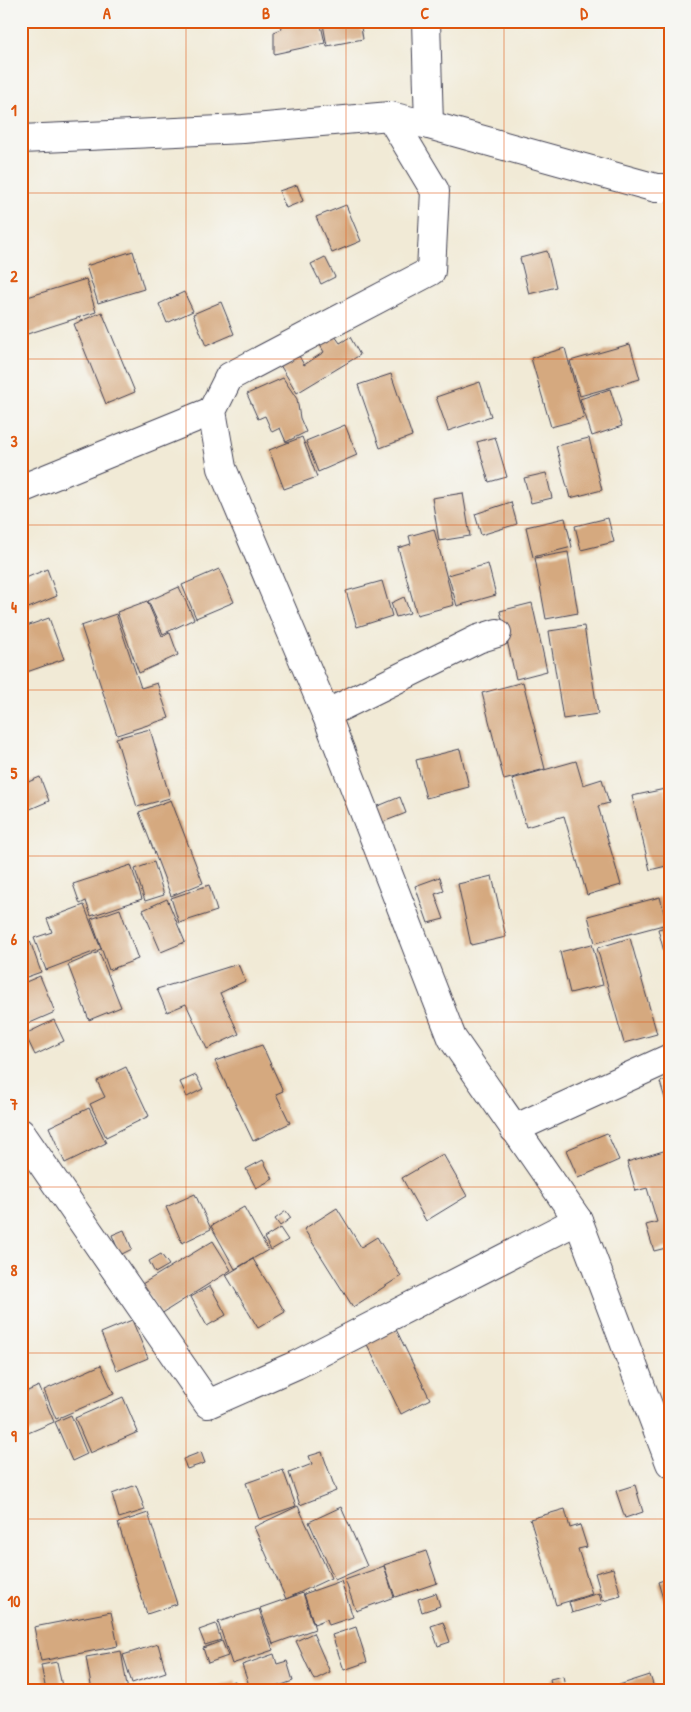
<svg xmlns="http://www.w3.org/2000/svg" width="691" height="1712" viewBox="0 0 691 1712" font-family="'Patrick Hand',sans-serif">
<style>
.building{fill:#d5a97f}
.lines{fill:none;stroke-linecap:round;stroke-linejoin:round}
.minor-casing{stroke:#414052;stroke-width:30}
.minor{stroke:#fff;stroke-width:28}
.grid{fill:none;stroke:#de560e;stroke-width:1;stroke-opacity:0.55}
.neatline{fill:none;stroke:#de560e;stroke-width:2}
.grid-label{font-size:16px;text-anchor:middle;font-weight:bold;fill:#de560e}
</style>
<rect width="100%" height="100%" fill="#f6f6f2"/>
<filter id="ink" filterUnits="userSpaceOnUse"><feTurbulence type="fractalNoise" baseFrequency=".02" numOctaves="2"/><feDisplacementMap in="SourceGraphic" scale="10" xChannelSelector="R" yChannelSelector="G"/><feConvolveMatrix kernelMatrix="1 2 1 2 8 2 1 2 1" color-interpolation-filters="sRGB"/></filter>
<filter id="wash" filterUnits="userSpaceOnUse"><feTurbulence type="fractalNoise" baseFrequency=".0096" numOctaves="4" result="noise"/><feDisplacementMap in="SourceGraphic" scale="20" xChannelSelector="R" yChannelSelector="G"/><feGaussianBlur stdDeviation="1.12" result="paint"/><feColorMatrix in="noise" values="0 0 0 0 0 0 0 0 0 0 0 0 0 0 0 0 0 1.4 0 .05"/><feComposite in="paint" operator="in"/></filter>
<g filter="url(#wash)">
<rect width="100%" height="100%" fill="#f1ead6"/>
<g id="blocks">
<g class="building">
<path d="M280,21H320L325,43L274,54V32L282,29Z"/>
<path d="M340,21H360L363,39L327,46L323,24Z"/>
<path d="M297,185L303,201L286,208L279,191Z"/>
<path d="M346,205L361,241L332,253L316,217Z"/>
<path d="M133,251L144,289L98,303L86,266Z"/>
<path d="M547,251L556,287L529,294L520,258Z"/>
<path d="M325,257L335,277L321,284L311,264Z"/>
<path d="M86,279L96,312L21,336V299Z"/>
<path d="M184,292L193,311L167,323L159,304Z"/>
<path d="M221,302L234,334L206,346L193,314Z"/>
<path d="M102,312L135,392L106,404L74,324Z"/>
<path d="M335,336L340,343L350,337L360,355L297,393L280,365L298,354L304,365L324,352L320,345Z"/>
<path d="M630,344L640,379L580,396L570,361Z"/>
<path d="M565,348L584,418L551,427L531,358Z"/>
<path d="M391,374L412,436L380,448L358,385Z"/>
<path d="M283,378L297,399L300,418L306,432L286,442L280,428L272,432L265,416L258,419L247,394Z"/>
<path d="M480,382L491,416L448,431L436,397Z"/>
<path d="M610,389L622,426L592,436L580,399Z"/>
<path d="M345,425L357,455L318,472L306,441Z"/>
<path d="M302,437L317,477L284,489L269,450Z"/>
<path d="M495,437L507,477L489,482L477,442Z"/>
<path d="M589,438L602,490L570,498L556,446Z"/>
<path d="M546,473L552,498L531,503L524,478Z"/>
<path d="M463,493L470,536L439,541L432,498Z"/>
<path d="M511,502L517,524L481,535L475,514Z"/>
<path d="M565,518L572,547L533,557L526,527Z"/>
<path d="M608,518L614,542L581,550L575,526Z"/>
<path d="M434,529L454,605L417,615L398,548L411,544L409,536Z"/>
<path d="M568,552L578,613L546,619L535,558Z"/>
<path d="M488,564L496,595L457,606L448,575Z"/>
<path d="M47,569L57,596L26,609L21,599V580Z"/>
<path d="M219,569L234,602L196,618L182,585Z"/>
<path d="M382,581L392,616L357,627L346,591Z"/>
<path d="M179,587L194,619L163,634L148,601Z"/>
<path d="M404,597L410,613L396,617L391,603Z"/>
<path d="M147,601L162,636L170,633L178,655L139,673L117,612Z"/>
<path d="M532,603L547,671L516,679L500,611Z"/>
<path d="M116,614L141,688L157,683L169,718L117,735L81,626Z"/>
<path d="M49,618L64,659L21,674V628Z"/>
<path d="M584,626L598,714L563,719L549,631Z"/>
<path d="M523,682L545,769L504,780L482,693Z"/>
<path d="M150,729L170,798L137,807L116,738Z"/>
<path d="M460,749L469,787L426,798L416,760Z"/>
<path d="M576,761L583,785L602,779L609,803L598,806L621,885L587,895L564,816L526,827L512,779Z"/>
<path d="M40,777L49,801L21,813V785Z"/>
<path d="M665,789L670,810V865L650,870L632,796Z"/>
<path d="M400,797L406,813L378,824L371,809Z"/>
<path d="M171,800L203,883L171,896L139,812Z"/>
<path d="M154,862L164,895L145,901L135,869Z"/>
<path d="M131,865L142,899L91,916L86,901L80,904L73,884Z"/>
<path d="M492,876L506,937L471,945L458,884Z"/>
<path d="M440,877L444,891L435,894L444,919L428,923L415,886Z"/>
<path d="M209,885L217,911L179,923L171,898Z"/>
<path d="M660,897L667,924L595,943L588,916Z"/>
<path d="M167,899L185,942L161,952L143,910Z"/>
<path d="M84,905L101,949L46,970L34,938L52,932L47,919Z"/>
<path d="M120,909L138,959L109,970L91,919Z"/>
<path d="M670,926V971H669L658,929Z"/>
<path d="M630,938L657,1034L624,1043L597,948Z"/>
<path d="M30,941L41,972L21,979V945Z"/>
<path d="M592,944L603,985L570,993L560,952Z"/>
<path d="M99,952L121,1007L89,1020L68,965Z"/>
<path d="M238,964L245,981L220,993L239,1034L207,1049L186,1004L167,1012L157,989Z"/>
<path d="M40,976L55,1012L23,1026L21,1021V984Z"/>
<path d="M54,1020L64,1041L35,1055L25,1034Z"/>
<path d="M262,1045L283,1091L276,1094L290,1123L253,1141L215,1061Z"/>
<path d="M126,1067L149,1116L106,1137L90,1104L105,1097L97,1081Z"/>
<path d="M196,1075L203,1089L187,1097L180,1082Z"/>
<path d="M670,1079V1112H669L660,1082Z"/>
<path d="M89,1108L106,1143L65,1163L49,1127Z"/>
<path d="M607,1133L619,1160L578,1178L566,1150Z"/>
<path d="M670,1149V1247L654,1251L646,1225L657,1222L647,1188L636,1191L627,1162Z"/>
<path d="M443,1154L467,1196L426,1221L402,1178Z"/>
<path d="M263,1160L273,1179L256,1188L246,1169Z"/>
<path d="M195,1194L211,1229L182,1243L166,1207Z"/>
<path d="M244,1207L268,1250L235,1269L211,1226Z"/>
<path d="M337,1208L361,1247L377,1237L401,1276L353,1307L304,1229Z"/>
<path d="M286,1211L291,1218L280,1226L275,1219Z"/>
<path d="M280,1228L288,1240L271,1250L264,1238Z"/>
<path d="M124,1230L132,1249L120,1255L112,1235Z"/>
<path d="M213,1241L231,1270L161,1314L142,1284Z"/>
<path d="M161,1254L169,1265L155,1273L149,1261Z"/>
<path d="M253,1259L285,1312L258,1328L226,1275Z"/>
<path d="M210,1286L226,1315L207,1326L191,1297Z"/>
<path d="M390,1317L430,1399L401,1414L361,1332Z"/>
<path d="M132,1320L148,1358L117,1371L101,1333Z"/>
<path d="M101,1365L114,1394L56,1419L44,1390Z"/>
<path d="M39,1386L54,1422L21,1436V1394Z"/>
<path d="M123,1397L138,1432L90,1453L75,1418Z"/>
<path d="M71,1415L87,1454L72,1461L55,1422Z"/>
<path d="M201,1452L205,1463L187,1469L183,1459Z"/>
<path d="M322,1452L336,1491L300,1505L289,1473L312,1464L309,1456Z"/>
<path d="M283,1470L296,1506L259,1519L246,1483Z"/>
<path d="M136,1485L145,1510L119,1518L112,1494Z"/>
<path d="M635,1485L643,1512L625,1518L616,1491Z"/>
<path d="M298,1506L331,1578L286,1599L254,1527Z"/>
<path d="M341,1507L367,1566L335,1580L309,1522Z"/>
<path d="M565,1509L570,1528L580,1525L587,1547L578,1549L592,1594L556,1605L530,1519Z"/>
<path d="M148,1513L177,1604L147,1614L118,1523Z"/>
<path d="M426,1551L437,1583L395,1597L384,1565Z"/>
<path d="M384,1566L394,1597L356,1611L345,1580Z"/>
<path d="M613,1568L621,1596L603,1601L595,1573Z"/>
<path d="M670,1578V1600L664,1602L658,1582Z"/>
<path d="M341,1581L353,1617L329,1625L327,1619L314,1624L304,1594Z"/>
<path d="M303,1593L315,1629L273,1644L260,1608Z"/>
<path d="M436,1593L440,1606L422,1612L418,1599Z"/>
<path d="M599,1593L602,1604L572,1613L569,1602Z"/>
<path d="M259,1609L273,1650L232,1664L218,1622Z"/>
<path d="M111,1612L118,1646L41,1661L34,1627Z"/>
<path d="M443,1622L450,1642L438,1646L431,1626Z"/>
<path d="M216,1624L221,1640L205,1645L199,1630Z"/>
<path d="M356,1627L367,1662L344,1670L332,1635Z"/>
<path d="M313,1633L330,1672L314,1680L296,1641Z"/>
<path d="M222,1641L228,1656L208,1663L203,1648Z"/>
<path d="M158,1644L166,1672L132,1683L123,1655Z"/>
<path d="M121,1651L128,1691H92L86,1657Z"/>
<path d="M274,1654L277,1664L287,1661L293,1681L264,1691H251L242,1665Z"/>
<path d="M57,1662L63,1691H46L41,1665Z"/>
<path d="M650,1675L655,1691H621L619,1685Z"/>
<path d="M563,1676L566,1691H553L550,1679Z"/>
<path d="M235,1681L239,1691H219L218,1687Z"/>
</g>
</g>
</g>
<g filter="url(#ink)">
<use href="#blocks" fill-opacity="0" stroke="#414052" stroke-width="1"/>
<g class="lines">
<g class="minor-casing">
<g id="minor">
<path d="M426,21L429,125"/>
<path d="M390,116L435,191L431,271L229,377L212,411L222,468L326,714L452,1038L578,1220L670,1463"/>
<path d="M21,139L243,129L390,116L429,125L656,188H670"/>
<path d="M21,489L212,411"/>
<path d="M326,714L478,639L497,633"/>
<path d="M514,1129L670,1058"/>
<path d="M21,1133L208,1404L296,1365L578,1220"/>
</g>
</g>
<use href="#minor" class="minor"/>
</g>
</g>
<path class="grid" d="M186,21V1691M346,21V1691M504,21V1691M21,193H670M21,359H670M21,525H670M21,690H670M21,856H670M21,1022H670M21,1187H670M21,1353H670M21,1519H670"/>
<rect width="691" height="1712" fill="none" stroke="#f6f6f2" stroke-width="55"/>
<rect x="28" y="28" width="636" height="1656" class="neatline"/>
<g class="grid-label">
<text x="107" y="19">A</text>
<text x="266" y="19">B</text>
<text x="425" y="19">C</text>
<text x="584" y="19">D</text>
<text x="14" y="116">1</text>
<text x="14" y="282">2</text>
<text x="14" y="447">3</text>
<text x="14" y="613">4</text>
<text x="14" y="779">5</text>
<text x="14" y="945">6</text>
<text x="14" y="1110">7</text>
<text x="14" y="1276">8</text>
<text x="14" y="1442">9</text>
<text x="14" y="1607">10</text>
</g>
</svg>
